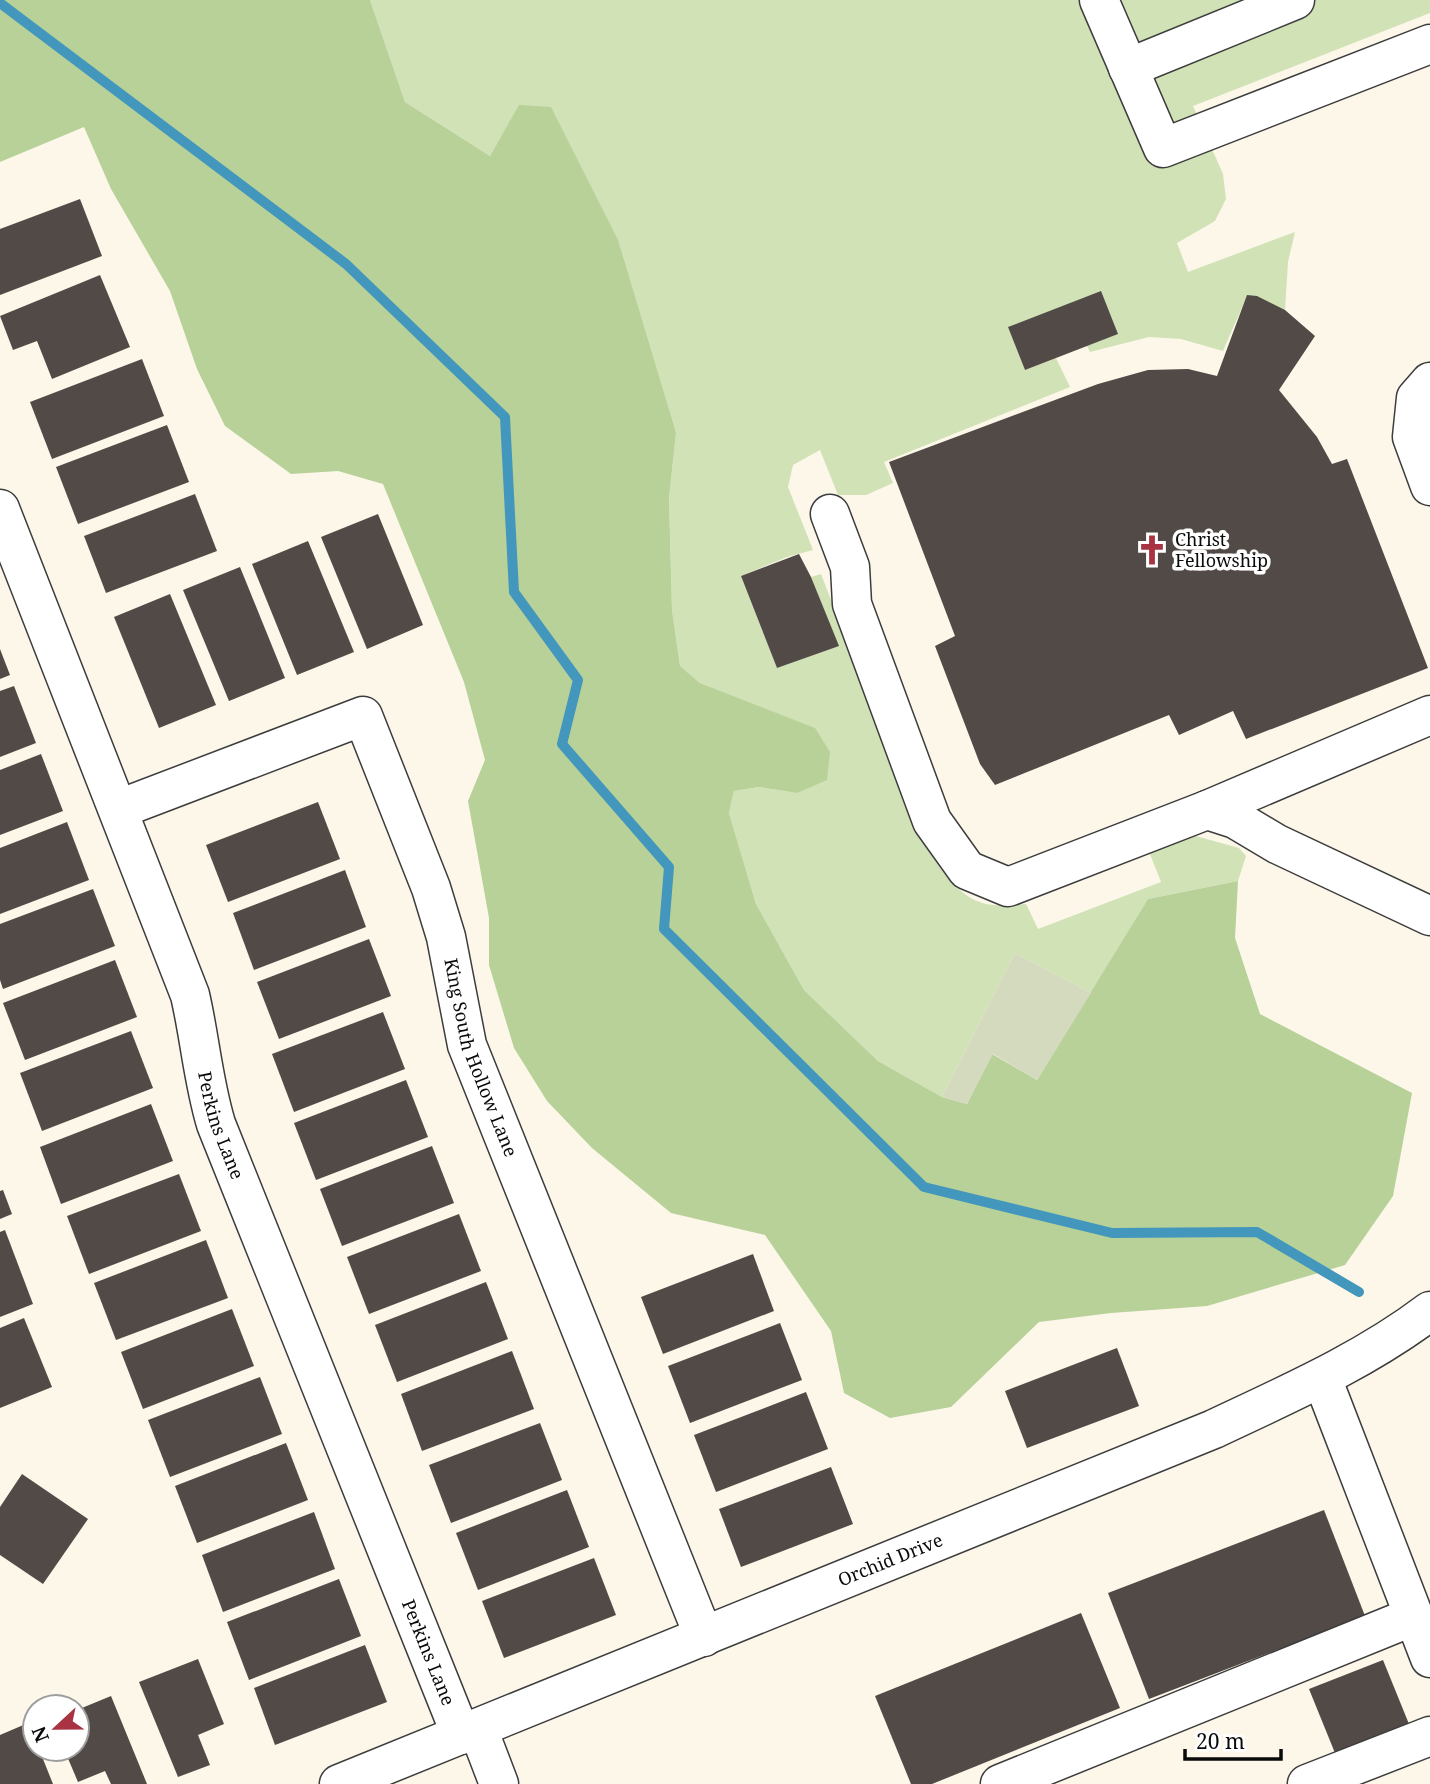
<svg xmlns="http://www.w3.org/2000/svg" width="1430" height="1784" viewBox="0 0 1430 1784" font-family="'Noto Serif',serif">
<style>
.green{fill:#d1e2b7}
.forest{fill:#b7d198}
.cemetery{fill:#d4dabe}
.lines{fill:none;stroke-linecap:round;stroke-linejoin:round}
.stream{stroke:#4397bc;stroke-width:10}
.building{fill:#514a47}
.minor-casing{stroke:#3d3d3d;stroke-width:41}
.minor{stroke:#fff;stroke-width:38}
.labels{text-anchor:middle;stroke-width:7;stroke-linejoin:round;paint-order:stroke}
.poi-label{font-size:18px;fill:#0a0a0a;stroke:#fff;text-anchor:start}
.street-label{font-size:18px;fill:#0a0a0a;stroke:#fff}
</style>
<rect width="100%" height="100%" fill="#fcf7e9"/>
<path class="green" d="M370,0H1430V13L1193,106L1223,174L1226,199L1215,221L1177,243L1188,272L1295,232L1288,262L1285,310L1247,296L1223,351L1181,339L1149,337L1090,352L1087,346L1117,334L1009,327L1025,370L1056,358L1070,387L884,462L893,483L866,495H838L820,450L793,465L788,487L813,550L787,557L741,576L777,668L838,646L811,577L821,574L922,836C934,863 960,903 993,905C1004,906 1016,904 1026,904L1038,929L1161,882L1150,854L1192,835L1239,848L1246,856L1238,881L1148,899L1091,993L1015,953L942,1097L878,1061L804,990L756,904L729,813L734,791L759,787L797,793L814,728L700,683L680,666L672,610L669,498L676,433L519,106L490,156L405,102Z"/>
<path class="forest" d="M0,0H370L405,102L490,156L519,105L551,107L618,240L676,433L669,498L672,610L680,666L700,683L815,728L830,752L827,780L797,793L759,787L734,791L729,813L756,904L804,990L878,1061L942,1097L967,1104L992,1054L1037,1080L1148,899L1238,881L1235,938L1260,1014L1412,1093L1393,1196L1345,1265L1207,1306L1111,1313L1039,1322L951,1407L890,1418L844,1393L831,1331L765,1235L671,1213L592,1148L547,1101L514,1048L489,965V918L468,801L485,760L464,682L383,484L338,471L291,474L225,426L197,369L170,291L111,189L84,127L0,162Z"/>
<path class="cemetery" d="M1015,953L1091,993L1037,1080L993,1054L967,1104L942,1097Z"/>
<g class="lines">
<path class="stream" d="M0,3L346,264L505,417L514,592L578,680L562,744L669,867L664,929L924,1187L1112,1233L1257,1232L1359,1292"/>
</g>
<g class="building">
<path d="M80,199L102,256L0,295V229Z"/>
<path d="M100,275L130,347L52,379L37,341L13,350L0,316Z"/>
<path d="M1101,291L1118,334L1025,370L1008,327Z"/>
<path d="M1247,295L1257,296L1285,310L1315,336L1279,390L1317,437L1332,464L1347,459L1428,668L1246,739L1233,711L1179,735L1169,715L995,785L980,764L935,646L955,636L889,462L1098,384L1148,370L1188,369L1217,376Z"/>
<path d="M142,359L164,416L52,459L30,402Z"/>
<path d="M167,425L189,482L78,524L56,467Z"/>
<path d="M195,494L217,551L106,593L84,536Z"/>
<path d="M378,514L423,625L367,649L321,537Z"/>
<path d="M308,541L354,652L297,675L252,564Z"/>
<path d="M799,554L811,577L839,646L777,668L741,576Z"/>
<path d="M240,567L285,678L229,701L183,590Z"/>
<path d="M170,594L216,705L159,728L114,617Z"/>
<path d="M0,649L10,675L0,679Z"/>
<path d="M14,686L36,743L0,757V691Z"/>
<path d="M41,754L63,811L0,835V770Z"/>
<path d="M318,802L340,859L228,902L206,845Z"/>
<path d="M67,822L89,880L0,914V848Z"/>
<path d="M345,870L366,927L254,970L233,913Z"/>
<path d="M93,889L115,946L3,989L0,980V924Z"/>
<path d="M369,939L391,996L279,1039L257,982Z"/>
<path d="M115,960L137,1017L25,1060L3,1003Z"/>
<path d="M383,1012L405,1069L294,1112L272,1054Z"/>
<path d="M131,1031L153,1088L42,1131L20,1073Z"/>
<path d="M406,1080L428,1137L316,1180L294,1123Z"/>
<path d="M151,1104L173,1161L61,1204L40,1147Z"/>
<path d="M432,1146L454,1203L342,1246L320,1189Z"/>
<path d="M179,1174L201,1231L89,1274L67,1216Z"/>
<path d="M3,1190L12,1214L0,1219V1191Z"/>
<path d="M459,1214L481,1271L369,1314L347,1257Z"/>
<path d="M5,1230L33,1304L0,1317V1232Z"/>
<path d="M206,1240L228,1298L116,1340L94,1283Z"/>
<path d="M753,1254L774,1311L663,1354L641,1297Z"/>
<path d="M486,1282L508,1339L397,1382L375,1325Z"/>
<path d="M232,1309L254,1366L143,1409L121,1352Z"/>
<path d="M24,1318L52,1387L0,1408V1328Z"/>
<path d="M780,1323L802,1380L690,1423L668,1366Z"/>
<path d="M1117,1348L1139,1406L1027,1448L1005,1391Z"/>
<path d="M512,1351L534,1409L422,1451L401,1394Z"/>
<path d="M260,1377L282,1434L170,1477L148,1420Z"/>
<path d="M806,1392L828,1449L716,1492L694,1435Z"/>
<path d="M540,1423L562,1480L451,1523L429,1465Z"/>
<path d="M286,1443L308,1500L197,1543L175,1486Z"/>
<path d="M831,1467L853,1524L741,1567L719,1509Z"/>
<path d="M22,1474L88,1519L43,1584L0,1555V1507Z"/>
<path d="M567,1490L589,1547L478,1590L456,1533Z"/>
<path d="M1324,1510L1365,1616L1149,1699L1108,1593Z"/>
<path d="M314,1512L335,1569L223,1612L202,1555Z"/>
<path d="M594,1558L616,1615L504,1658L482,1601Z"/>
<path d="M339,1579L361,1636L249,1680L227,1622Z"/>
<path d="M1081,1613L1120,1708L932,1784H911L875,1696Z"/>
<path d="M365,1645L387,1702L275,1745L254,1688Z"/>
<path d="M198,1659L224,1724L198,1735L210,1765L178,1777L139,1682Z"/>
<path d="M1383,1660L1411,1729L1337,1758L1309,1689Z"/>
<path d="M111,1696L147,1784H111L105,1771L78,1782L64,1749H77V1710Z"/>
<path d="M28,1723L35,1740V1749H39L53,1784H0V1735Z"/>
</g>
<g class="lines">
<g class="minor-casing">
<g id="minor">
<path d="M1099,0L1163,148L1430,44"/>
<path d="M1128,68L1295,0"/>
<path d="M1430,382L1416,398L1412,437L1430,486"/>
<path id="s1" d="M0,509L190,995C200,1038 203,1081 216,1124L461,1735"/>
<path d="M830,514L850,567L852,604L932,821L967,870L1008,887L1207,810L1235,819L1277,844L1430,916"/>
<path id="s2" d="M119,809L363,716L431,888L446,937L467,1045L704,1637"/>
<path d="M1207,810L1430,715"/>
<path d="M1322,1378L1430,1658"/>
<path d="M478,1729L499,1784"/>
<path id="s3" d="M339,1784L1214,1429C1288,1394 1364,1361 1430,1311"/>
<path d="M1000,1784L1414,1616"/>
<path d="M1307,1784L1430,1736"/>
</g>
</g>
<use href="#minor" class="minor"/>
</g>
<defs>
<g id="church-bare" transform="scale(2.415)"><path d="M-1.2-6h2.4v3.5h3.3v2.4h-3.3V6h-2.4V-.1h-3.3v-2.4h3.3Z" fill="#a83343" stroke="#fff" stroke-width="2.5" paint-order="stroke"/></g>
</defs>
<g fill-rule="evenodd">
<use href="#church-bare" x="1152" y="550"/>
</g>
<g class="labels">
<g class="poi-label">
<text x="1175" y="546">Christ<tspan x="1175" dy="21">Fellowship</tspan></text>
</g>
<g class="street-label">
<text dy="6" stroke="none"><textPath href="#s2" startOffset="623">King South Hollow Lane</textPath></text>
<text dy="6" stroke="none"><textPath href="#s1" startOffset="656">Perkins Lane</textPath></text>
<text dy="6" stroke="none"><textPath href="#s3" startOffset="595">Orchid Drive</textPath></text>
<text dy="6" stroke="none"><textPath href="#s1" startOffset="1223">Perkins Lane</textPath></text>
</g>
</g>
<g transform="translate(56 1728) rotate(248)"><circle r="33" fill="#ffffff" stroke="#9d9d9d" stroke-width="2"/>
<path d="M0-5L12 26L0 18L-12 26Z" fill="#a83343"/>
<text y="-10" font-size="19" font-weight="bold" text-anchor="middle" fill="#0a0a0a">N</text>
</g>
<path d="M1185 1749v10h96v-10" fill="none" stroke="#0a0a0a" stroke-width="3.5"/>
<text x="1196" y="1749" font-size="21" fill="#0a0a0a" stroke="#ffffff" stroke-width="5" paint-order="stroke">20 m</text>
</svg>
